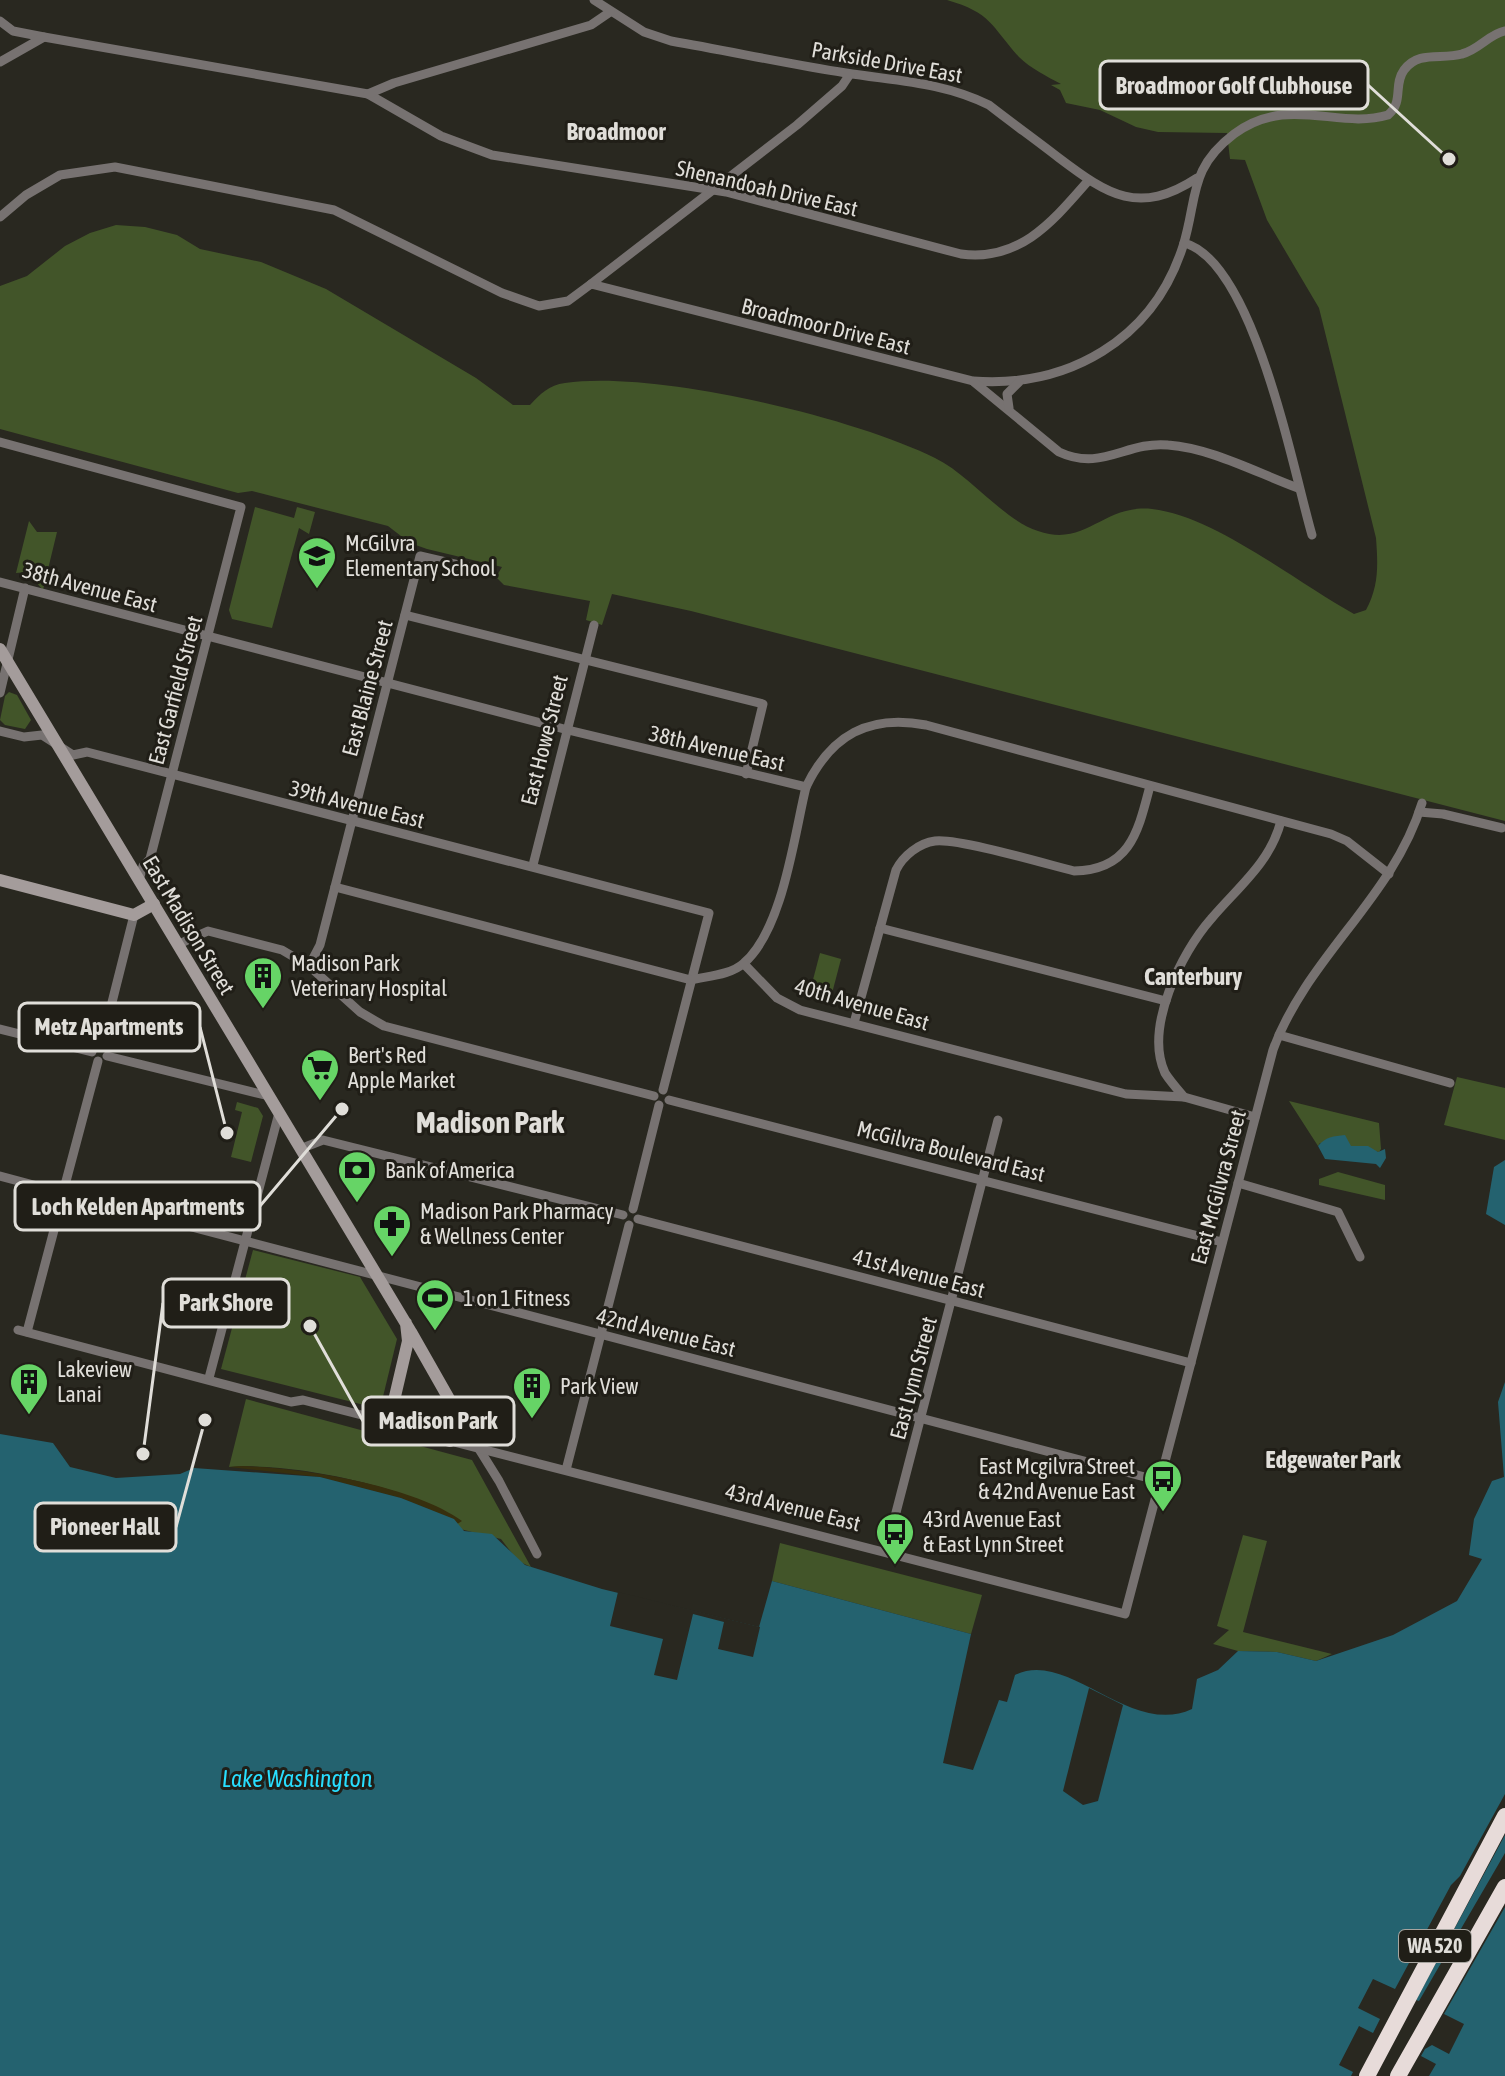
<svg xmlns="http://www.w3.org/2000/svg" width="1505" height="2076" viewBox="0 0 1505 2076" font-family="'Asap Condensed',sans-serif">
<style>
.green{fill:#425529}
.sand{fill:#372f0e}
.water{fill:#24626f}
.pier{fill:#292820}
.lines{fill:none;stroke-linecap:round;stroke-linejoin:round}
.street{stroke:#777271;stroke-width:9}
.secondary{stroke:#a49c9b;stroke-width:12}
.highway{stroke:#e7dbd9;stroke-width:16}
.labels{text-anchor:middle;stroke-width:6;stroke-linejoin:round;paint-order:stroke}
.shield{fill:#201e17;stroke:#a6a49f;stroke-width:2}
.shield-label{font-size:20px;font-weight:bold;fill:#e0ded9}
.street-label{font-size:22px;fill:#e0ded9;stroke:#201e17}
.poi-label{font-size:22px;fill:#e0ded9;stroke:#201e17;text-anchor:start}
.neighbourhood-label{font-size:24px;font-weight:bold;fill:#e0ded9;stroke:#201e17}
.water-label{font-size:24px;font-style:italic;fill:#28defe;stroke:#201e17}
.district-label{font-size:30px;font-weight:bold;fill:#e0ded9;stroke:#201e17}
.leader{fill:none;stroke:#e0ded9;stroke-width:3}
.callout-dot{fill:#e0ded9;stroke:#201e17;stroke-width:3}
.callout{fill:#201e17;stroke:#e0ded9;stroke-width:3}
.callout-label{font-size:24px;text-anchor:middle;font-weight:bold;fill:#e0ded9}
</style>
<rect width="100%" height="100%" fill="#292820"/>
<g class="green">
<path d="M947,0H1505V821L691,611L612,594L602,625L586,620L590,601L504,585L496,577L502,567L427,549L410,543L388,526L252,491L238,493L0,429V286L27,276L65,246L90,233L116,225L145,227L177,235L200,249L261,262L326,289L476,378L513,405H530C540,394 549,385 565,383C655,370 853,417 935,458C970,475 1002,519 1038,531C1086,548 1103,504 1152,509C1215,516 1297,583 1354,614L1366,610C1379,586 1378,565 1376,538L1319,308L1267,220L1245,160L1230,159L1227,133L1158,132L1136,127L1100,110L1066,103L1060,90L1051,85L1061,84C1048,77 1030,68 1019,57C991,26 992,13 947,0Z"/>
<path d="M255,507L294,518L297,507L315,512L309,534L299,528L272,628L232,619L229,610Z"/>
<path d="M29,521L37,532H57L43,590L27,572L16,573Z"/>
<path d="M9,692L17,695L31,720L25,729L5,725L0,720L5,696Z"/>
<path d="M820,953L841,959L830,1001L809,995Z"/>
<path d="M1457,1077L1505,1088V1140L1444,1125Z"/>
<path d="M1289,1101L1379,1123L1381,1149L1379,1152L1320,1143L1318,1146Z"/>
<path d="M237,1102L258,1108L263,1116L251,1162L231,1157L242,1112L235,1110Z"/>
<path d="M1338,1172L1385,1185V1200L1319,1185V1179Z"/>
<path d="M253,1250L360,1277L397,1339L380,1409L221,1369Z"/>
<path d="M246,1399L472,1460L531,1567L518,1561L501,1539L460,1529L457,1524L461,1521C408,1486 292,1462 229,1467Z"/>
<path d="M1243,1535L1267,1541L1243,1632L1332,1654L1316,1661L1277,1652L1238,1651L1213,1644L1229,1630L1217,1626Z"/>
<path d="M780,1543L982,1595L971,1634L772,1581Z"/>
</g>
<path class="sand" d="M241,1466C302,1468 412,1485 462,1521L457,1524L448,1517L401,1498L320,1477L229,1467Z"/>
<g class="water">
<path d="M1345,1135L1351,1146H1368L1378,1152L1385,1149L1386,1158L1380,1168L1376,1164L1325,1159L1318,1146C1325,1137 1334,1136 1345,1135Z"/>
<path d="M1505,1160V1225L1486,1214L1494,1167Z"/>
<path d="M1505,1382V2076H0V1434L53,1443L70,1467L116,1478L180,1474L194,1468L320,1477L401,1498L454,1519L464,1531L492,1534L525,1565L602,1589L759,1627L772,1581L971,1634L943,1763L973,1770L999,1700L1007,1702L1015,1675C1068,1648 1130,1738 1192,1709L1197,1679L1218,1670L1238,1651L1277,1652L1316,1661L1393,1635L1457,1601L1482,1559L1469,1555L1474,1519L1492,1481L1504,1477L1498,1402Z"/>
</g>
<g class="pier">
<path d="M618,1592L760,1627L753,1657L718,1649L724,1622L693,1614L677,1680L654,1675L663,1639L610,1626Z"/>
<path d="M1089,1688L1123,1705L1098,1801L1083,1805L1063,1791Z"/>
<path d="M1505,1794V1835L1416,2000L1419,2001L1505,1853V1907L1444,2014L1464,2024L1449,2054L1432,2045L1425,2049L1421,2056L1436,2064L1429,2076H1351L1353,2072L1339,2065L1359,2026L1373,2033L1380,2019L1358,2008L1373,1979L1395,1989L1451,1885L1460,1876Z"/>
</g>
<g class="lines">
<g class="street">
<path d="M594,0L644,32L671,41C729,51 788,64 846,73C896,81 943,82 989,105C1012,123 1036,140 1059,158C1108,195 1139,216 1197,178"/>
<path d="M0,21L13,31L44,37L368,94L441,136L492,155L726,192L961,254C1020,262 1053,221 1088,181"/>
<path d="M0,62L44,37"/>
<path d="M368,94L394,83L591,25L610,12"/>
<path d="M0,217L26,195L60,175L115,167L334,210L502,293L539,306L568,301L591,284L973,381C1068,388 1153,340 1183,246C1198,198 1188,169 1234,134C1288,94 1338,130 1388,115C1404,102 1393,85 1404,70C1419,50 1441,60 1462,54C1479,50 1489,34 1505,31"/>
<path d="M1184,243C1254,261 1293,470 1312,535"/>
<path d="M591,284L797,125L842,86L850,74"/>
<path d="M974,382L1059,452C1102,472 1126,441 1168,445C1211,448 1257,473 1298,488"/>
<path d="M1009,408L1007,394L1019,382"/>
<path d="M0,442L241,507L150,859L143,866L139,880"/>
<path d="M0,582L568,730L806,787C831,735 869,714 926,725L1331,834L1347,841L1389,874"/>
<path d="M405,615L763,704L746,774"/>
<path d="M0,693L25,588"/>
<path d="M0,731L24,737L42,735L73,755L87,752L709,913L663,1090"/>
<path d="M1419,812L1443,814L1502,828"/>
<path d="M533,865L594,625"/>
<path d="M335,887L691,980C708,976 731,975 744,963C783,929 794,836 806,787"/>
<path d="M880,928L1166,1001"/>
<path d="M179,944L208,931L282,950L309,966L360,1012L384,1026L654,1096"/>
<path d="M744,964L777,998L800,1010L1126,1094L1184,1097L1255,1117"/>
<path d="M309,966L320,945L420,556L489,572"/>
<path d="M854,1023L896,870C903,856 919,843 935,841C958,838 1046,864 1074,871C1130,870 1138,832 1150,786"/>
<path d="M0,1029L92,1052"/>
<path d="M1279,1035L1450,1083"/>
<path d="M101,1046L134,915"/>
<path d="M107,1056L269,1096"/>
<path d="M1184,1097C1178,1090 1170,1081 1165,1073C1144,1028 1181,953 1211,919C1238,887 1270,863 1281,821"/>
<path d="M669,1100L1222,1242"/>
<path d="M300,1149L323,1140L623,1215"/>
<path d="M0,1176L56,1191"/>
<path d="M1238,1183L1338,1212L1360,1257"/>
<path d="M65,1185L98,1061"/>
<path d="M70,1195L1160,1481"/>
<path d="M633,1209L659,1105"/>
<path d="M638,1219L1191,1363"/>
<path d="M18,1330L291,1402L303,1400L389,1422"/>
<path d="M27,1332L62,1200"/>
<path d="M209,1378L279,1113"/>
<path d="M461,1420L499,1481L537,1554"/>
<path d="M450,1441L1125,1614L1273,1050C1307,957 1393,898 1422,803"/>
<path d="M566,1470L629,1225"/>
<path d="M886,1551L998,1120"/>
</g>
<g class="secondary">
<path d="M0,649L411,1332L461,1420L460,1433L450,1441L389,1422L408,1341L406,1323"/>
<path d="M0,880L134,915L154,904"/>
</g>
<g class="highway">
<path d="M1367,2076L1505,1816"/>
<path d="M1398,2076L1505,1887"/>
</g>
</g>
<defs>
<g id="school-pin" transform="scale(2)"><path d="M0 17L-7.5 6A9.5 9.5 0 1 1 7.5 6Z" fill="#66d466" stroke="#201e17"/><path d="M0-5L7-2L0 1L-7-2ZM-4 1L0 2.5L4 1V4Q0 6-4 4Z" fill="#111"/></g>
<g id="building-pin" transform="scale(2)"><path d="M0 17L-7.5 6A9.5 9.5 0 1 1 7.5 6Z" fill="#66d466" stroke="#201e17"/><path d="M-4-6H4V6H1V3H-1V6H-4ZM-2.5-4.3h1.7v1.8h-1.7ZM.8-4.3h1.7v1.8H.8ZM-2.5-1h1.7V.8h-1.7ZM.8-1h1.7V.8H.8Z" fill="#111"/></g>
<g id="supermarket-pin" transform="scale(2)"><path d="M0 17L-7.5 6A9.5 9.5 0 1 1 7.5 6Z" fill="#66d466" stroke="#201e17"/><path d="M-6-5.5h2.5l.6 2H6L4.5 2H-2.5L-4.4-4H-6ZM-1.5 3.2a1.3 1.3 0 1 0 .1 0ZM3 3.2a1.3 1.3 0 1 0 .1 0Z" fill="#111"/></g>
<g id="bank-pin" transform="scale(2)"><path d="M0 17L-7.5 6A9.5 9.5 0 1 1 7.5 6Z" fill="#66d466" stroke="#201e17"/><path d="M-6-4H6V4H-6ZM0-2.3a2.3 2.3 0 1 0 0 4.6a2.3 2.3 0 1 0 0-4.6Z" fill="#111"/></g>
<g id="pharmacy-pin" transform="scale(2)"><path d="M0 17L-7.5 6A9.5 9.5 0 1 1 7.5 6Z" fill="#66d466" stroke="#201e17"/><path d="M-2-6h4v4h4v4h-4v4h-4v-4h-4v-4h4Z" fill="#111"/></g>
<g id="stadium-pin" transform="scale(2)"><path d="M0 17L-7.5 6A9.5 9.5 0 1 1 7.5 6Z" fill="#66d466" stroke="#201e17"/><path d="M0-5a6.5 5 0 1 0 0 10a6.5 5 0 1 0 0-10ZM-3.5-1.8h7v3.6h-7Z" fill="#111"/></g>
<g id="bus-pin" transform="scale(2)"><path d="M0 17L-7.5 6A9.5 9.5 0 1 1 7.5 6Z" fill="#66d466" stroke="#201e17"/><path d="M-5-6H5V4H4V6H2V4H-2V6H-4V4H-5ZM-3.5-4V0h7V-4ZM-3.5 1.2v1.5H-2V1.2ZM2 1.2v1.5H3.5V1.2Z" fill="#111"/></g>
</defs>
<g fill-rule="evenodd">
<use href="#school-pin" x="317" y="556"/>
<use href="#building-pin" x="263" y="976"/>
<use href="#supermarket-pin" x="320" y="1068"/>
<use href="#bank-pin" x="357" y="1170"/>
<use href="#pharmacy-pin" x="392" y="1224"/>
<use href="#stadium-pin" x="435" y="1298"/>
<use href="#building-pin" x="29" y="1382"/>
<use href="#building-pin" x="532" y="1386"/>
<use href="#bus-pin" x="1163" y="1479"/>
<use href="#bus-pin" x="895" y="1532"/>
</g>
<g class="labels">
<rect class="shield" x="1399" y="1930" width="72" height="32" rx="6"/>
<g class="shield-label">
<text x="1435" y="1953">WA 520</text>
</g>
<g class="street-label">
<text transform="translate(887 62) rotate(10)" y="8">Parkside Drive East</text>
<text transform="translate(767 188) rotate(13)" y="8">Shenandoah Drive East</text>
<text transform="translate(826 326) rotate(14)" y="8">Broadmoor Drive East</text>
<text transform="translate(90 587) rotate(15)" y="8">38th Avenue East</text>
<text transform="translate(367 688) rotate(-75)" y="8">East Blaine Street</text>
<text transform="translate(175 690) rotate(-75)" y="8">East Garfield Street</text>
<text transform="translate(544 740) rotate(-76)" y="8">East Howe Street</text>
<text transform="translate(717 748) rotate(13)" y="8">38th Avenue East</text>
<text transform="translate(357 804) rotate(14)" y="8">39th Avenue East</text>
<text transform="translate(189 925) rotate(59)" y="8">East Madison Street</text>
<text transform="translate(862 1004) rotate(16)" y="8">40th Avenue East</text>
<text transform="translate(951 1151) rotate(14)" y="8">McGilvra Boulevard East</text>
<text transform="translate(1218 1187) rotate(-75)" y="8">East McGilvra Street</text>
<text transform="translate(919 1273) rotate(15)" y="8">41st Avenue East</text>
<text transform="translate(666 1332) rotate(14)" y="8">42nd Avenue East</text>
<text transform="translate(913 1378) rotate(-75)" y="8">East Lynn Street</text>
<text transform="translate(793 1507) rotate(14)" y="8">43rd Avenue East</text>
</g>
<g class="poi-label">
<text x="345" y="551">McGilvra<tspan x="345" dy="25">Elementary School</tspan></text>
<text x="291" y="971">Madison Park<tspan x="291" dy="25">Veterinary Hospital</tspan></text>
<text x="348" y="1063">Bert's Red<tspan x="348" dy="25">Apple Market</tspan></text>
<text x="385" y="1178">Bank of America</text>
<text x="420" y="1219">Madison Park Pharmacy<tspan x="420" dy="25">&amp; Wellness Center</tspan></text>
<text x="463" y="1306">1 on 1 Fitness</text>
<text x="57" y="1377">Lakeview<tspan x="57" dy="25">Lanai</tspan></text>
<text x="560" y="1394">Park View</text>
<text x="1135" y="1474" text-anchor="end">East Mcgilvra Street<tspan x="1135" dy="25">&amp; 42nd Avenue East</tspan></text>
<text x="923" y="1527">43rd Avenue East<tspan x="923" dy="25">&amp; East Lynn Street</tspan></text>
</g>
<g class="neighbourhood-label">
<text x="616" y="140">Broadmoor</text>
<text x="1193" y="985">Canterbury</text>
<text x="1333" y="1468">Edgewater Park</text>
</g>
<g class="water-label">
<text x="297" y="1787">Lake Washington</text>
</g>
<g class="district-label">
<text x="490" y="1133">Madison Park</text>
</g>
</g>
<path class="leader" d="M1449 159L1368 85M227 1133L200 1027M342 1109L260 1206M143 1454L163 1303M310 1326L363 1421M205 1420L176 1527"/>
<g class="callout-dot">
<circle cx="1449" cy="159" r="8"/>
<circle cx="227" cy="1133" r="8"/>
<circle cx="342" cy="1109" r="8"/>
<circle cx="143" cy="1454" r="8"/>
<circle cx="310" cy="1326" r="8"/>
<circle cx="205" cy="1420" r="8"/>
</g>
<g class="callout">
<rect x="1100" y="61" width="268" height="48" rx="8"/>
<rect x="19" y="1003" width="181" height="48" rx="8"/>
<rect x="15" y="1182" width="245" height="48" rx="8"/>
<rect x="163" y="1279" width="126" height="48" rx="8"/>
<rect x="363" y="1397" width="151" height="48" rx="8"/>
<rect x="35" y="1503" width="141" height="48" rx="8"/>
</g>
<g class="callout-label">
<text x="1234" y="94">Broadmoor Golf Clubhouse</text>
<text x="109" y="1035">Metz Apartments</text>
<text x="138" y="1215">Loch Kelden Apartments</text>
<text x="226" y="1311">Park Shore</text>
<text x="438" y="1429">Madison Park</text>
<text x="105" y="1535">Pioneer Hall</text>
</g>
</svg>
